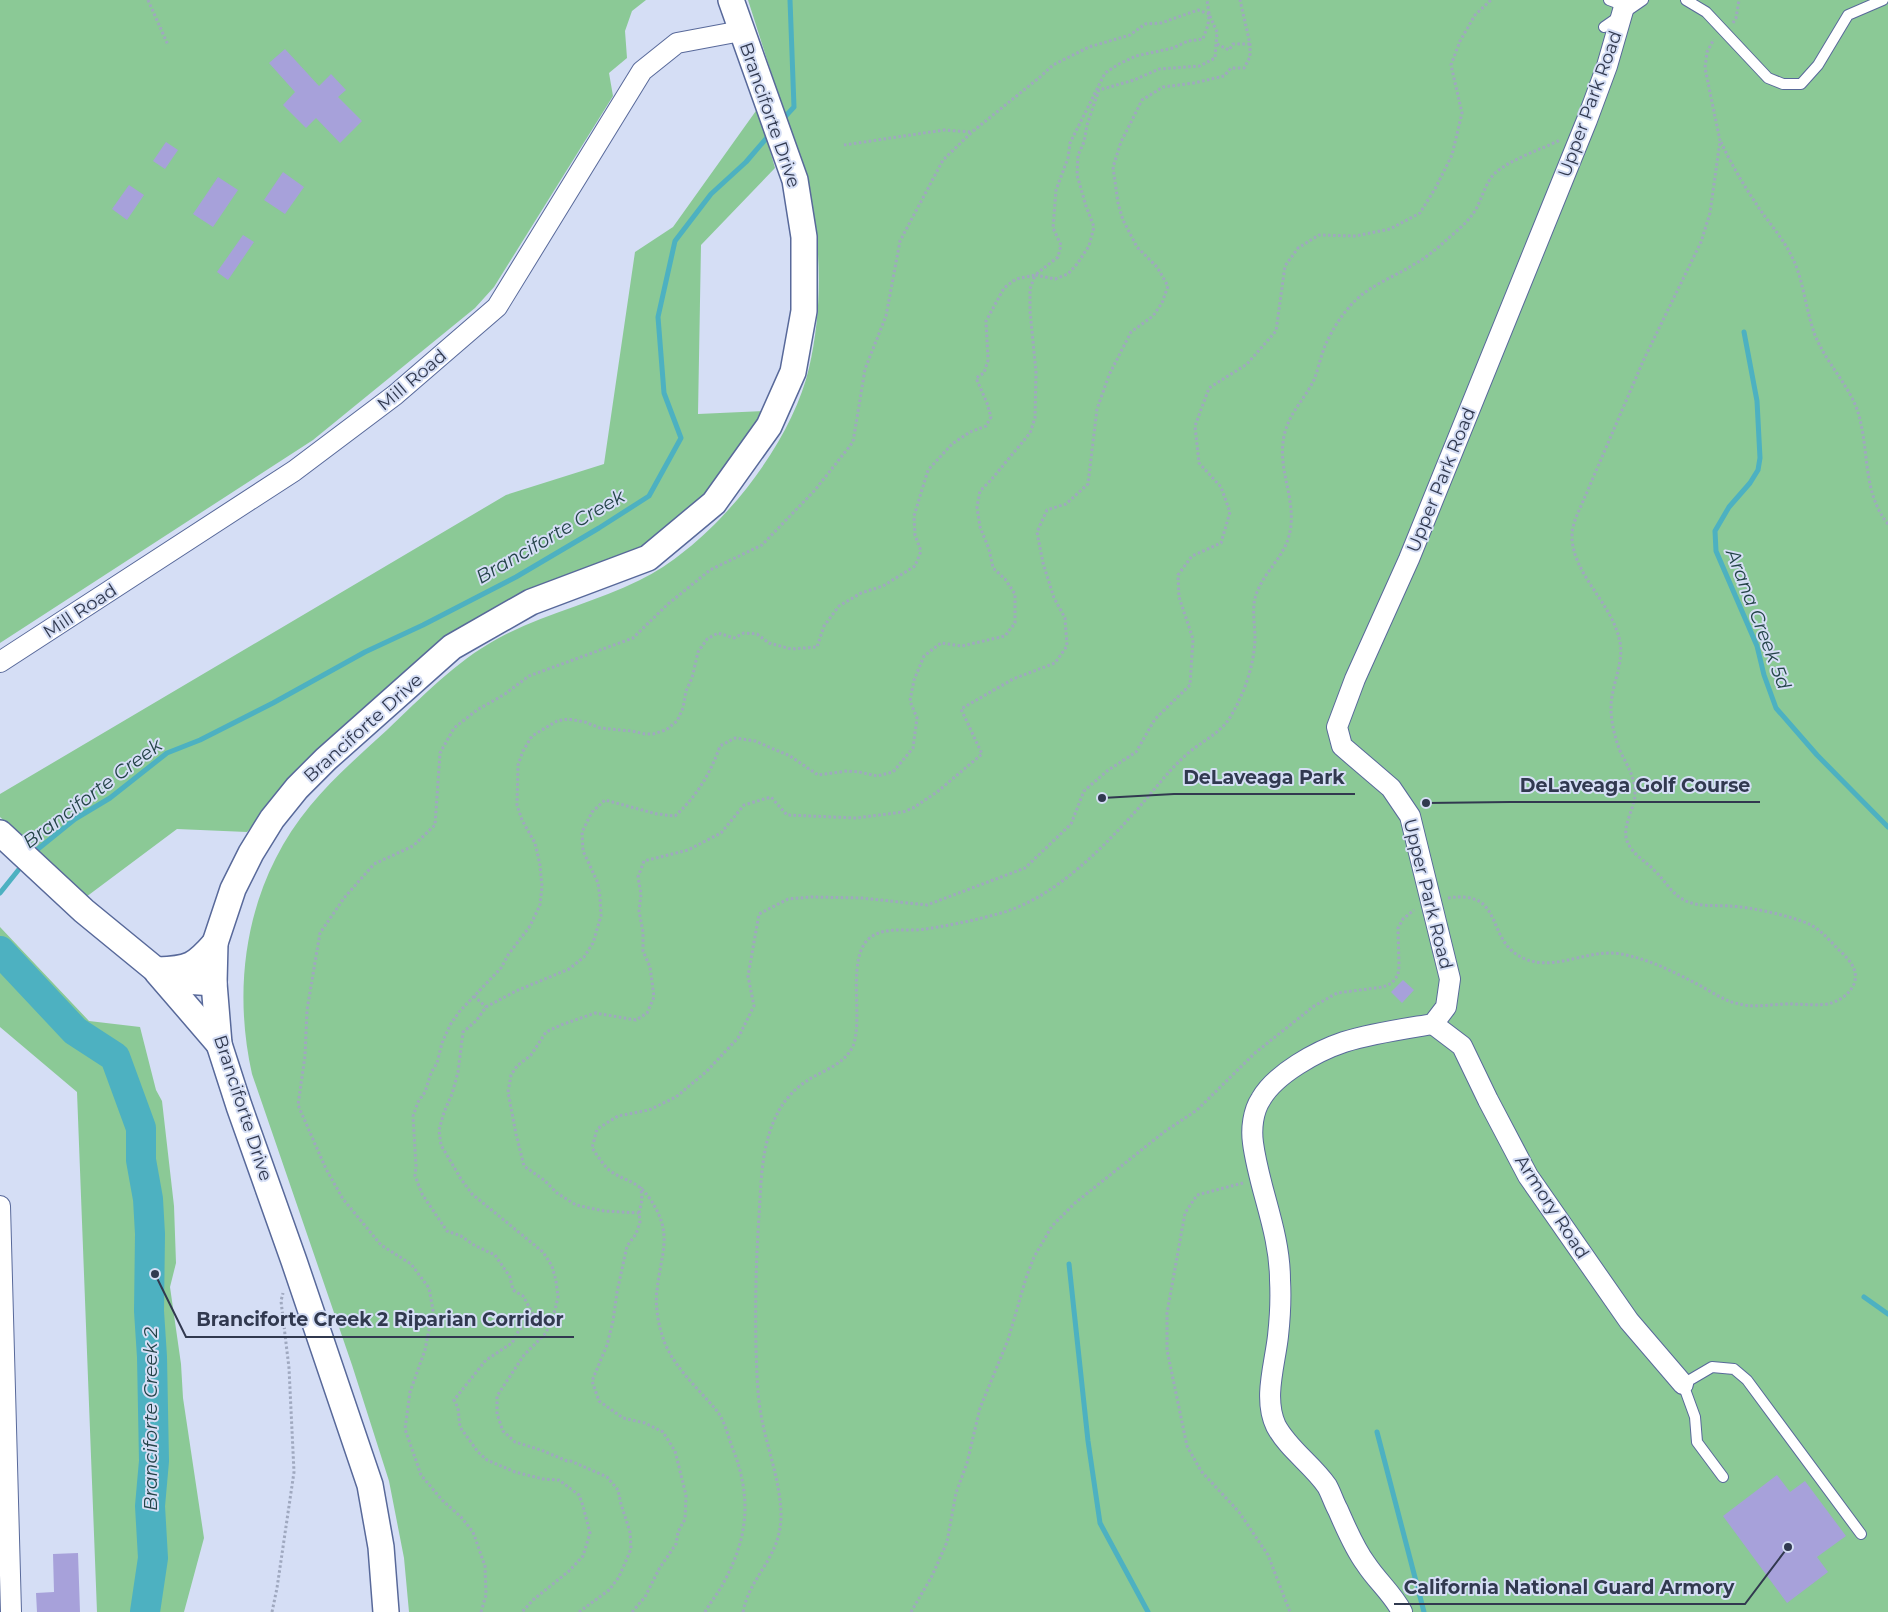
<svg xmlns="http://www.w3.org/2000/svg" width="1888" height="1612" viewBox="0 0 1888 1612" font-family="Montserrat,sans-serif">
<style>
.green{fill:#8bc996}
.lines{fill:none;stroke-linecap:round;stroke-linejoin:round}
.stream{stroke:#4db1c1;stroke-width:5}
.river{stroke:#4db1c1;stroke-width:30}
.building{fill:#a7a1da}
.service-casing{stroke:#58699a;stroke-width:12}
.minor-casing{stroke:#58699a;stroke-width:22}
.tertiary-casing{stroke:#58699a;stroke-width:28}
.path{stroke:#9fa8bf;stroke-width:3;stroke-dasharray:2.5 2.5;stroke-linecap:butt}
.service{stroke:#fff;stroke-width:10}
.minor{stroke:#fff;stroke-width:20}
.tertiary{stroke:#fff;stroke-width:25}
.labels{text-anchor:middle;stroke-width:4;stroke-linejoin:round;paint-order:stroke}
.street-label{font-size:18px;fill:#31394f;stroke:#d5def5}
.water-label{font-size:19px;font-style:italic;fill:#244348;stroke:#d5def5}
.leader{fill:none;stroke:#31394f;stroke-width:2}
.callout-dot{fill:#31394f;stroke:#d5def5;stroke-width:2}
.callout-label{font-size:19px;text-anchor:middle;font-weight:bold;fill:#31394f;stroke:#d5def5;stroke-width:4;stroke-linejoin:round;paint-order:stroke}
</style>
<rect width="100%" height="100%" fill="#d5def5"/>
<g class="green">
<path d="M0,0H646L632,11L625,31L627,58L609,73L613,96L494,287L475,308L313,440L0,643Z"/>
<path d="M748,0H1888V1612H409L404,1558L389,1481L352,1365L252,1074C231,980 248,881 310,806C333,778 361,754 387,730C422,697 455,662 497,639C542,614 594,603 640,580C712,545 791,447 809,368C821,317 822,258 812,207C807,178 797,150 788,122C774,82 761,41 748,0Z"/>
<path d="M758,108L775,168L701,245L698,414L765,411L706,500L644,549L445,642L322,745L247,832L177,829L86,897L0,817V794L506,495L604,464L635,252L673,227Z"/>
<path d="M0,927L89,1021L140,1027L156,1090L162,1101L174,1206L176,1263L170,1287L181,1364L183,1398L204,1538L184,1612H97L77,1092L0,1027Z"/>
</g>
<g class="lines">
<g class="stream">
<path d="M782,120L794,107L790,0"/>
<path d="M1744,332L1757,401L1760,458L1758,470L1750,483L1729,507L1715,531L1716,551L1757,646L1764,675L1776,708L1817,755L1888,827"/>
<path d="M33,853L75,819L110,798L167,753L200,740L273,703L365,652L423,625L516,577L599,528L649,496L681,438L664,393L658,317L675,241L711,194L746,162L770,134"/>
<path d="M0,893L24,863"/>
<path d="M1069,1264L1088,1441L1100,1523L1148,1612"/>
<path d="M1864,1297L1888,1314"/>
<path d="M1377,1432L1424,1612"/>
</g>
<path class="river" d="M0,951L75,1031L115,1057L141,1128V1160L148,1199L150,1234L149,1311L152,1357L154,1461L150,1506L153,1558L145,1612"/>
</g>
<g class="building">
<path d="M285,49L319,86L331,74L346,90L338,97L362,121L340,143L316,118L306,128L283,105L295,92L269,63Z"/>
<path d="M166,142L178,150L165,169L153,161Z"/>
<path d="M283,172L304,187L285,214L264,200Z"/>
<path d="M218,177L238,190L213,227L193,214Z"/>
<path d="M129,185L144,195L127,220L112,209Z"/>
<path d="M243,235L254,242L228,280L217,272Z"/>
<path d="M1403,980L1414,990L1402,1003L1391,992Z"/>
<path d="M1777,1475L1790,1492L1805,1481L1846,1536L1817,1557L1828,1572L1787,1603L1723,1516Z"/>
<path d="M78,1553L80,1612H37L36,1593L54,1592L53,1554Z"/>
</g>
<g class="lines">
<g class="service-casing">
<g id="service">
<path d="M1609,0L1625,6"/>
<path d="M1686,0L1706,12L1768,78L1783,84H1801L1818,65L1848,15L1883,0"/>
<path d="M1604,27L1643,0"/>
<path d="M1723,1477L1697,1442L1695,1417L1683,1384L1712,1367L1734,1369L1747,1380L1861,1534"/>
</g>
</g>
<g class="minor-casing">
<g id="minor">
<path d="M0,662L294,471L395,395L497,307L642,71L677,43L741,31"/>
<path d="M1433,1024L1462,1046L1488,1100L1528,1176L1629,1321L1683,1384"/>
<path d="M0,1206L11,1612"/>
<path d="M1402,1612C1393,1594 1377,1581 1366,1564C1354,1548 1346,1528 1338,1510C1334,1503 1331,1493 1327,1486C1312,1464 1289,1450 1276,1426C1263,1399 1275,1364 1278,1336C1280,1318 1281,1298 1280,1280C1280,1232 1259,1189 1253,1143C1251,1129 1253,1111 1261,1099C1275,1074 1317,1051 1344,1042C1373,1033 1403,1029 1433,1024L1446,1007L1450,979L1410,816L1391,788L1342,746L1337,727L1355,679L1409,559L1587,120L1607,66L1626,0"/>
</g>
</g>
<g class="tertiary-casing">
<g id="tertiary">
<path d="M0,833L84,911L156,970L184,981L214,983"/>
<path d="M158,970C189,969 195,966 215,943"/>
<path d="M157,972L219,1044"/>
<path d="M386,1612L381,1547L370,1485L294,1261L239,1106L219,1044L214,983L215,943L233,889L251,853L272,819L297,788L326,759L452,647L531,602L648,558L714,503L769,426L793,372L804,311V237L795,180L731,0"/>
</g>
</g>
<g class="path">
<path d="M148,0L168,45"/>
<path d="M1733,23L1736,18L1739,0"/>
<path d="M1217,44L1229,50L1233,44H1250"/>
<path d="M1721,142C1732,166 1746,189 1761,211C1771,225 1783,239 1791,255C1804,279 1805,309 1815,335C1825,360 1844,380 1855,404C1871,443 1860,490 1888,524"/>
<path d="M844,145L944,130L972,132"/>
<path d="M1448,898C1506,889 1484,940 1523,958C1554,973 1587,948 1621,954C1649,959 1674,972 1699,985C1712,992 1724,1001 1739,1004C1755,1008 1772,1004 1789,1004C1802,1004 1815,1006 1828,1004C1839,1001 1849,995 1854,984C1859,971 1850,960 1840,951C1831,942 1822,931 1811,925C1793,916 1750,907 1730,906C1715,905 1699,907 1686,901C1671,894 1665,880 1654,870C1646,862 1636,856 1630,847C1618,829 1635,811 1635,793C1635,777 1627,765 1620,751C1615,738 1611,722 1611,708C1611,685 1624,665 1620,642C1613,604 1572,574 1572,536C1572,523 1579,511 1584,499L1644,359L1701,242L1710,213L1720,141L1705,68L1707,52L1714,39"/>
<path d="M474,996L486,1007"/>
<path d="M1243,1183L1197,1195L1185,1213L1167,1313V1350L1187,1446L1201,1471L1239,1512L1268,1555L1290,1612"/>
<path d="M639,1213L642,1200L641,1187"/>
<path d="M272,1612L277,1588L294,1472L289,1368L281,1301L283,1293"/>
<path d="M481,1612L486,1595L485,1566L473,1532L461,1517L442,1500L421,1475L405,1429L410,1392L425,1350L433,1310L429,1288L411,1264L381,1245L343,1199L326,1169L298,1105L305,1056L307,1010L320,933L344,898L374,864L413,846L435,825L440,753L454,728L477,710L505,694L529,676L633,638L668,604L710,570L762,545L815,490L853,442L865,369L886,316L900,241L943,160L972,132L1040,77L1053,65L1089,47L1130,35L1145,24L1161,23L1198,10L1209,14L1208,25L1203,39L1188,41L1173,48L1136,56L1119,64L1105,73L1070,143L1068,158L1056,190L1053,228L1061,245L1058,257L1035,275L1016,279L1004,288L986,321L988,360L984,373L976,378L987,403L991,417L986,426L970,432L952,444L928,470L914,516L915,535L921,551L915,566L883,586L861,593L839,606L824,626L817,647L791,649L769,643L757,634L744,633L734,638L718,633L707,639L698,652L692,678L686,691L683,708L677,721L666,730L653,734H645L632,731L600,728L585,722L568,719L557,721L532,736L523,751L518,765L517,805L522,820L535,843L540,865L542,887L540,905L530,926L508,955L501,968L459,1012L450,1025L442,1043L437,1063L431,1073L425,1092L418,1102L413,1116L416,1166L415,1176L422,1194L447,1231L461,1236L474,1245L495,1255L510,1277L513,1290L523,1296L533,1314L525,1326L519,1330L512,1343L486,1360L454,1400L458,1408L460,1427L478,1452L487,1460L515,1472L543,1479L559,1480L579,1495L583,1506L590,1533L583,1556L569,1571L533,1600L522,1612"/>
<path d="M579,1612L609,1590L619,1577L631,1549L630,1532L621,1504L618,1490L607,1477L571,1461H567L541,1450L515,1442L503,1431L497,1414V1396L524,1355L546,1333L554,1314L558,1297L556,1281L552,1266L543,1252L472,1194L461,1179L441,1145L439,1130L444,1112L452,1094L458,1072L463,1032L476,1021L486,1007L516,991L569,969L584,957L593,943L601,916L600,897L598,883L583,851L582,832L592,812L605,800L657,814L675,816C697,796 710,774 720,746L735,738L755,741L790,756L818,775L847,771L859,772L877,776L893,772L913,748L917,718L910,701L914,680L924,656L941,643L962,646L1005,636L1015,623V594L1005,579L993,568L989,549L980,527L977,507L980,491L991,480L1030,433L1035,418L1036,372L1030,311V289L1035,275L1055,279L1068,274L1077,264L1089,246L1094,227L1086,206L1077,175L1078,155L1084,142L1087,125L1099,90L1134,80L1159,69L1200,66L1215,58L1217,32L1209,14L1207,0"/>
<path d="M632,1612L645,1597L659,1569L676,1544L678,1532L685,1519L686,1495L675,1451L663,1432L645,1423L623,1418L599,1401L592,1381L607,1345L613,1321L617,1292L627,1246L636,1234L640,1222L639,1213L604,1211L576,1205L557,1193L544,1180L524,1166L516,1134L508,1092L511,1075L517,1066L531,1055L546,1032L561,1025L595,1013L636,1020L647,1013L654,997L650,967L643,951V932L639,911L641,894L638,877L644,861L688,850L721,833L744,805L771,797L787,815L856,818L903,812L913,808L937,792L982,754L961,709L1013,679L1055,663L1067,646L1065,618L1054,598L1043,563L1037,532L1047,510L1066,504L1088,484L1097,409L1109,375L1131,332L1153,316L1162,303L1168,286L1157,267L1137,247L1123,220L1118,203L1113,167L1121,142L1142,100L1163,87L1194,83L1224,76L1231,68H1244L1250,57V44L1240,0"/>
<path d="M705,1612C711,1601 720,1591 725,1580C749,1535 751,1496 733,1449C728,1437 725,1421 717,1411C699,1389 672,1366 663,1338C658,1323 655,1305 657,1290C661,1253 674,1234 650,1199C636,1178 623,1182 608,1169C602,1163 597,1155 592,1148L597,1129L618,1116L649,1110L676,1097L707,1071L738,1038L754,1006L748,976L759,914L788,899L811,897L862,898L927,905L1025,868L1071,824L1084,791L1107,771L1136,752L1155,719L1190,685L1193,639L1179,597L1178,575L1192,556L1221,543L1230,512L1221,487L1199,463L1195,426L1209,388L1247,364L1276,331L1285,266L1298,248L1319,235L1356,236L1390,229L1420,213L1436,187L1452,155L1462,113L1451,65L1460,41L1475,15L1491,0"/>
<path d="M743,1612C750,1575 780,1559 781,1517C781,1482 767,1449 761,1415C757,1393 757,1371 756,1349C755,1304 756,1261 759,1216C761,1185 761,1152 773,1123C780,1105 792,1090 808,1080C824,1070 845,1064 853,1046C864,1019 845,955 871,937C886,926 909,932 926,929C951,925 977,920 1001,913C1052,899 1100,851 1135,812C1152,793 1167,772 1186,755C1200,742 1218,735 1229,719C1244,695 1254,666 1255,639C1255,623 1251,606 1257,592C1267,567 1288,555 1291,525C1294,493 1276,465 1285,432C1290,413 1304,399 1313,382C1318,371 1320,358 1325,346C1333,327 1347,306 1364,293C1379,282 1397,275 1413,265C1424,259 1434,251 1443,243C1454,233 1469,222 1476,209C1482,198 1485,185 1493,175C1508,160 1540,150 1560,140"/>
<path d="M911,1612L932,1576L947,1542L956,1493L967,1463L980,1408L1008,1340L1026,1278L1034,1257L1052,1226L1075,1203L1164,1132L1197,1110L1255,1053L1314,1006L1337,993L1383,987L1392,983L1398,975L1399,966L1398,928L1403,919L1414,910"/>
</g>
<use href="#service" class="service"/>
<use href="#minor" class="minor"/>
<use href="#tertiary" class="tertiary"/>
</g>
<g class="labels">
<g class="street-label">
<text transform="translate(1590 104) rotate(-70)" y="6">Upper Park Road</text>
<text transform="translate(770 115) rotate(71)" y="6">Branciforte Drive</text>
<text transform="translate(412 380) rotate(-40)" y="6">Mill Road</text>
<text transform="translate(1441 480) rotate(-68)" y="6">Upper Park Road</text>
<text transform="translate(80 611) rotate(-33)" y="6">Mill Road</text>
<text transform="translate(363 728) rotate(-42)" y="6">Branciforte Drive</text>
<text transform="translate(1428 894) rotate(76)" y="6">Upper Park Road</text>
<text transform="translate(243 1108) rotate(72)" y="6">Branciforte Drive</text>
<text transform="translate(1552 1207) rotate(57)" y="6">Armory Road</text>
</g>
<g class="water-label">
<text transform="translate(550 536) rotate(-30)" y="7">Branciforte Creek</text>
<text transform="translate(1759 619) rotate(69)" y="7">Arana Creek 5d</text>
<text transform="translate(92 793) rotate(-37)" y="7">Branciforte Creek</text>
<text transform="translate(150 1419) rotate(-90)" y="7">Branciforte Creek 2</text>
</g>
</g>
<path class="leader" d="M1102 798L1174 794H1355M1426 803L1510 802H1760M155 1274L186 1337H574M1788 1547L1745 1604H1394"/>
<g class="callout-dot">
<circle cx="1102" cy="798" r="5"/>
<circle cx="1426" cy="803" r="5"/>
<circle cx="155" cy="1274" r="5"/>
<circle cx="1788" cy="1547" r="5"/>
</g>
<g class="callout-label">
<text x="1264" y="784">DeLaveaga Park</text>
<text x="1635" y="792">DeLaveaga Golf Course</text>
<text x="380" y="1326">Branciforte Creek 2 Riparian Corridor</text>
<text x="1569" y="1594">California National Guard Armory</text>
</g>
</svg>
